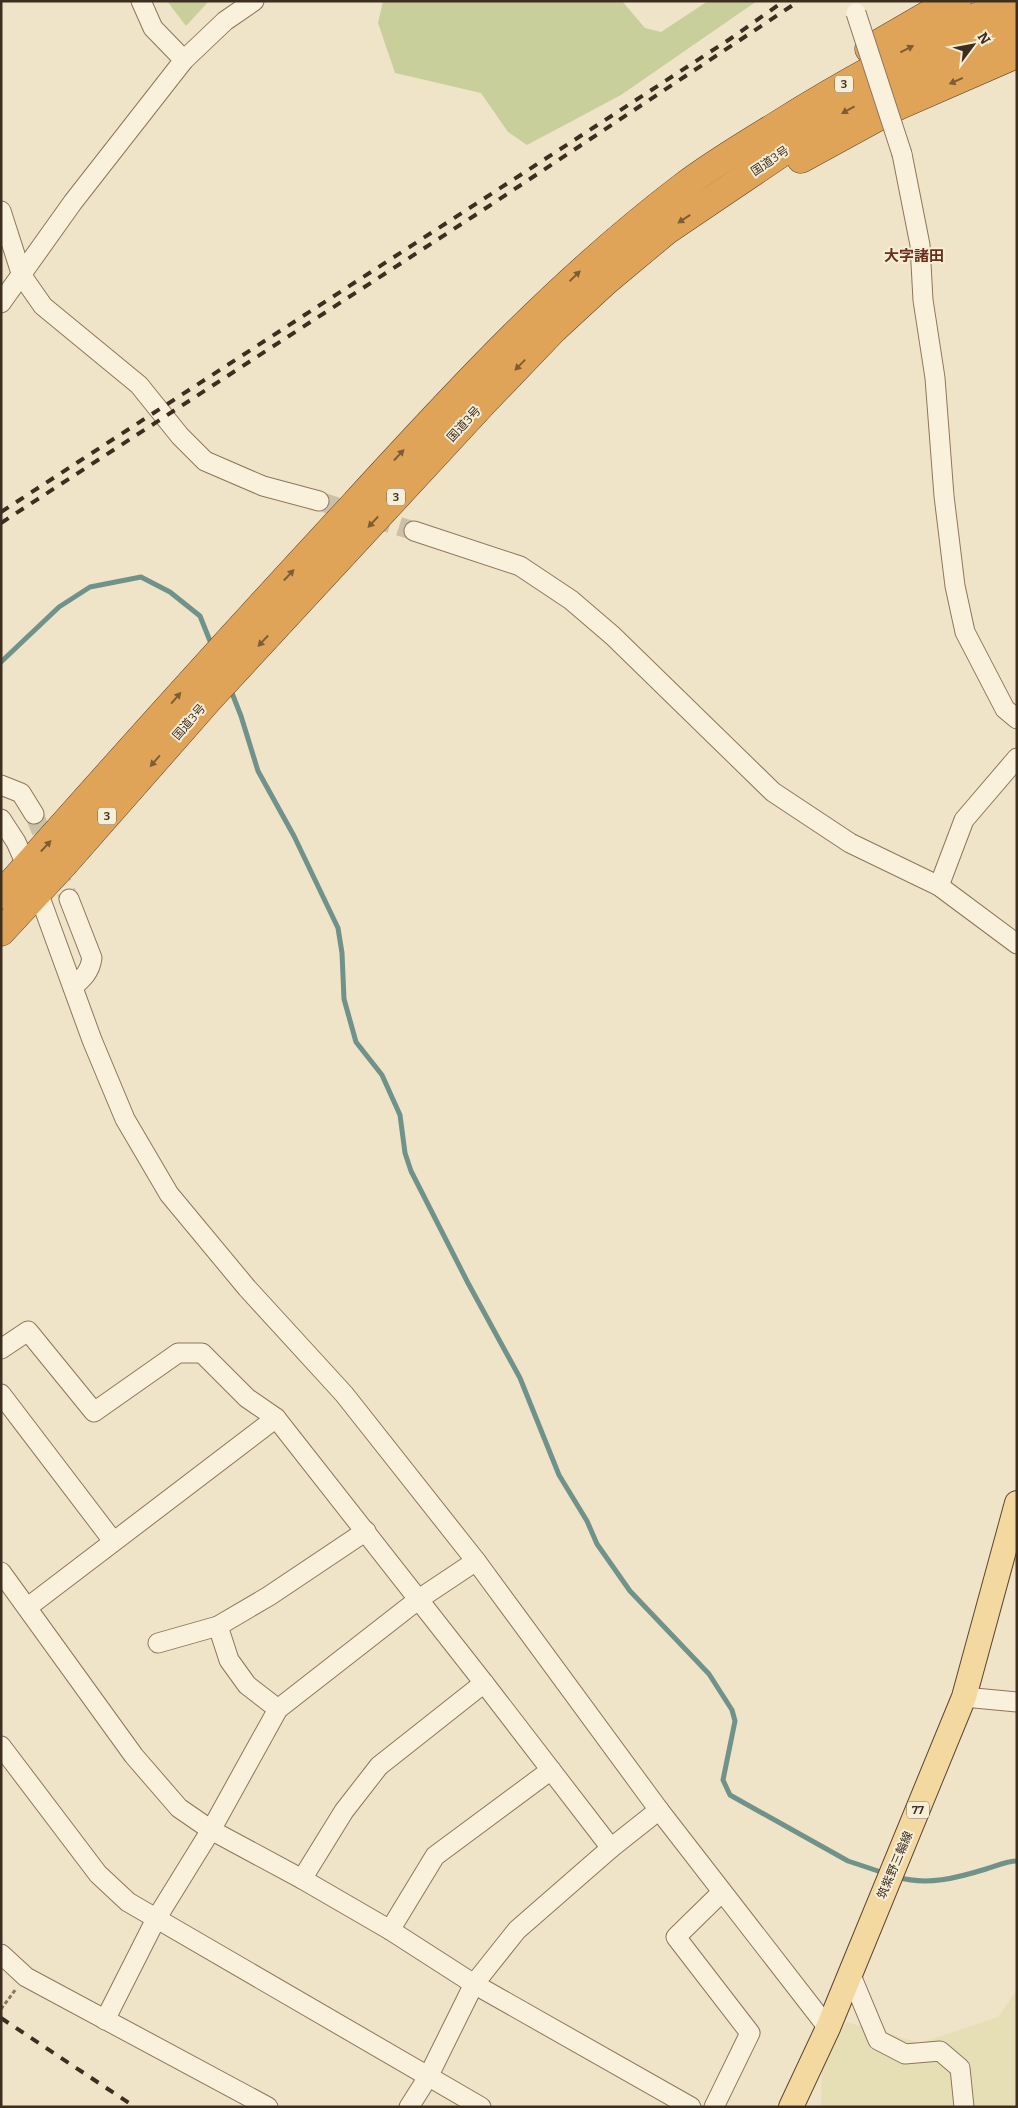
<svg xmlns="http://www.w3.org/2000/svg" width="1018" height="2108" viewBox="0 0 1018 2108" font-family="Bitter,'Noto Sans JP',serif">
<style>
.farmland{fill:#e6deb5}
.green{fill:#c9cf9b}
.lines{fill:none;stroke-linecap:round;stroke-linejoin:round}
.stream{stroke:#6f938a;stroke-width:5}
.minor-tunnel{stroke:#ccc0a6;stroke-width:19;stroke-dasharray:19 9;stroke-linecap:butt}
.minor-casing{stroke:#8d765c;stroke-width:21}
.major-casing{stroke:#5b4430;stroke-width:26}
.highway-casing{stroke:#5b4430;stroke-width:29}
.path{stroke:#8d765c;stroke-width:3;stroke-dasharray:4 2.5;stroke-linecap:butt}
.minor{stroke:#faf1dc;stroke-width:19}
.major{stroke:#f3d9a0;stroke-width:24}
.highway{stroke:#e0a458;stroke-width:28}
.rail{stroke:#3d2e20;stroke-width:4;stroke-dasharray:9 9;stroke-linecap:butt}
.minor-bridge-casing{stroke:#8d765c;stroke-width:21;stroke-linecap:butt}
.minor-bridge{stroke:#faf1dc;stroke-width:19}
.oneway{fill:#7e5d36}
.labels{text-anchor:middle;stroke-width:4;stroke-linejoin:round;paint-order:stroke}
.shield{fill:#f7eed8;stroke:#756857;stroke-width:1}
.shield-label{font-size:11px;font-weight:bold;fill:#3d2e20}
.street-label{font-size:12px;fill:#3d2e20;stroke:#f7eed8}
.quarter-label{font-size:15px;font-weight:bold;fill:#6b2e1e;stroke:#f7eed8}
</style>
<rect width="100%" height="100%" fill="#f0e4c8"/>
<path class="farmland" d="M1017,1990V2107H821L822,2070L846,2022L920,2043L998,2017Z"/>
<g class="green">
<path d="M167,1H209L186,26Z"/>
<path d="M383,1H622L645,28L661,32L708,1H757L621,95L527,145L508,132L481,93L395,73L378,23Z"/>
</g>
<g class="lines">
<g class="stream">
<path d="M1,662L59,607L90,587L141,577L170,592L200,616L212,646"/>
<path d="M230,688L241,716L258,771L294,836L338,928L342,953L344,999L356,1042L382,1075L400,1115L405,1153L411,1171L468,1283L520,1378L559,1475L587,1521L597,1544L630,1591L709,1674L732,1710L735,1721L723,1780L730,1795L848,1861L884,1873"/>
<path d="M897,1877C927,1886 957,1878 986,1869C996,1866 1007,1861 1017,1861"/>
</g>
<g class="minor-tunnel">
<path d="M319,501L414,531"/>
<path d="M34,814L69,899"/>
</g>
<g class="minor-casing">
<g id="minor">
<path d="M141,1L153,28L184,60"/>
<path d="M902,154L920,245L923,300L935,378L944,496L955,586L965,632L1005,709L1017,719"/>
<path d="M1,211L22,276L43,306L139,385L180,436L205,461L263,486L319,501"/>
<path d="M1,303L73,202L184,60L225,21L254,1"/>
<path d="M414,531L520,566L571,600L613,636L773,792L850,843L939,886L1017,944"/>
<path d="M1,785L21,793L34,814"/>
<path d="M1,819L16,842L38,892L92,1040L125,1119L169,1194L247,1288L344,1394L476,1561L659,1810L828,2028"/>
<path d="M939,886L964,820L1017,758"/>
<path d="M69,899L92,958C90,972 83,978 73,987"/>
<path d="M1,1349L28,1331L94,1412L178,1353H202L247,1398L276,1418L484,1683L611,1848"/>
<path d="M1,1394L113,1541"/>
<path d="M1,1572L134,1756L179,1808L211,1830L302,1879L390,1930L474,1984L691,2107"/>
<path d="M28,1607L276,1418"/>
<path d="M218,1626L229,1660L247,1685L278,1709"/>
<path d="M158,1643L218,1626L269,1596L366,1531"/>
<path d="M964,1697L1017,1702"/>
<path d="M1,1746L98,1874L128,1902L481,2107"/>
<path d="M302,1879L344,1811L379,1766L484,1683"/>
<path d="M390,1930L435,1856L551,1770"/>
<path d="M1,1954L26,1977L268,2107"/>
<path d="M850,1973L878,2040L905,2054L940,2051L960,2068L964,2107"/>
<path d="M105,2020L156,1919L211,1830L278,1709L419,1599L476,1561"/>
<path d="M409,2107L428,2077L474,1984L517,1930L611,1848L659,1810"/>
<path d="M714,2107L750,2033L676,1937L722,1892"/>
</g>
</g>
<g class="major-casing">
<path id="major" d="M791,2107L828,2028L964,1697L1017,1503"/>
</g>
<g class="highway-casing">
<g id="highway">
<path d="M869,49L931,13L957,1"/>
<path d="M801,159L898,106L1017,54"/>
<path d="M1,895C116,765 232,636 350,509C455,394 560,280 684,186C713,164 745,145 776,126C852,78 929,37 1012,1"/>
<path d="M1,932L64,864L210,698L484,402L554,329L606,281L666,231L833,118L915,72L1017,26"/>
</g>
</g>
<path class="path" d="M1,2009L16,1989"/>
<use href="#minor" class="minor"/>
<use href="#major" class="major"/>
<use href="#highway" class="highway"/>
<g class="rail">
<path d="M1,512L730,39L784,1"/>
<path d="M1,523L483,210L799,1"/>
<path d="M1,2018L135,2107"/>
</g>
<g class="minor-bridge-casing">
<path id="minor-bridge" d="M856,13L902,154"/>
</g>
<use href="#minor-bridge" class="minor-bridge"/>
</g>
<defs><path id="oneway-solid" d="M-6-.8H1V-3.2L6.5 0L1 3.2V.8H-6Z" transform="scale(1.25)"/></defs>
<g class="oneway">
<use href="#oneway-solid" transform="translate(907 49) rotate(-27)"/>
<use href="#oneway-solid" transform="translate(956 81) rotate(156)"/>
<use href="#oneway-solid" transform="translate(848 110) rotate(151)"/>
<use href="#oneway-solid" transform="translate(684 219) rotate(146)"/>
<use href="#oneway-solid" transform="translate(575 276) rotate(-44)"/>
<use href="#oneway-solid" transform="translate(520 365) rotate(134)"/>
<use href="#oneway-solid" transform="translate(399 455) rotate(-47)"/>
<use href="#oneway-solid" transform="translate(373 522) rotate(133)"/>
<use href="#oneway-solid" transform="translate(289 575) rotate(-47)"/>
<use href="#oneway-solid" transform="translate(263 641) rotate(133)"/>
<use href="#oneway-solid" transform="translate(176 698) rotate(-49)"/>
<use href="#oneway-solid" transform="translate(155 761) rotate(131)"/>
<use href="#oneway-solid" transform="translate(46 846) rotate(-47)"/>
</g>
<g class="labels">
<g class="shield">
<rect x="835" y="75.5" width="18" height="17" rx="4"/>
<rect x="387" y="488.5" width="18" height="17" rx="4"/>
<rect x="98" y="807.5" width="18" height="17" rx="4"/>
<rect x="907" y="1801.5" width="22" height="17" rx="4"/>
</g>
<g class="shield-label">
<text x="844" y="88">3</text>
<text x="396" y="501">3</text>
<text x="107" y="820">3</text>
<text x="918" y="1814">77</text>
</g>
<g class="street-label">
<text transform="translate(770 161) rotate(-34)" y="4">国道3号</text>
<text transform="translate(464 424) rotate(-47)" y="4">国道3号</text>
<text transform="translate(189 722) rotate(-49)" y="4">国道3号</text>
<text transform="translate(895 1865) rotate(-67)" y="4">筑紫野三輪線</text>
</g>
<g class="quarter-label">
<text x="914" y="261">大字諸田</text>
</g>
</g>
<rect width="1018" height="2108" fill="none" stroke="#3d2e20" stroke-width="5"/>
<g transform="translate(973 45) rotate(58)" stroke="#f7eed8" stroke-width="4" paint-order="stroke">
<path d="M0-4L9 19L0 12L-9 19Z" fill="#3d2e20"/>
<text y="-8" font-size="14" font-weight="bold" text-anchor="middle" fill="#3d2e20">N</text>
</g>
</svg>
